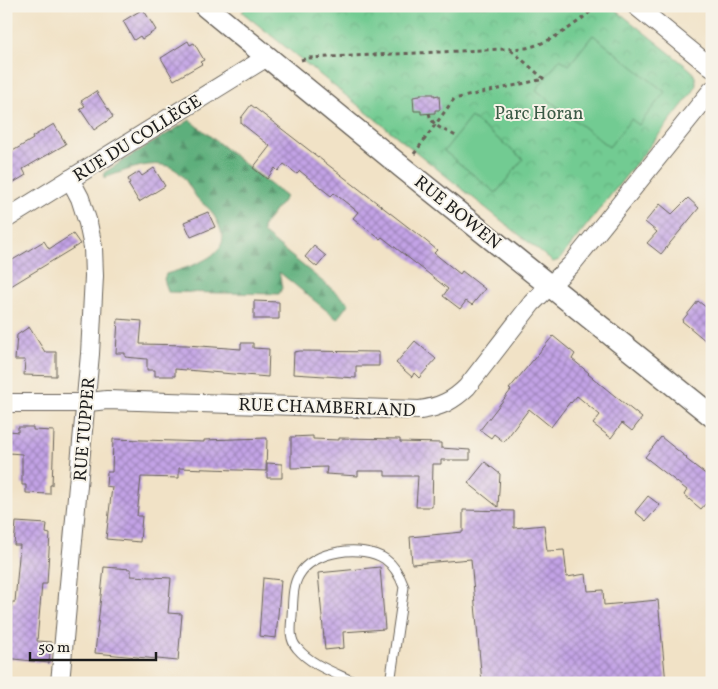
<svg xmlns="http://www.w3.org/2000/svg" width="718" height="689" viewBox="0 0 718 689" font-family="Vollkorn,serif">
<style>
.forest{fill:url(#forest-firs);stroke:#3c664c}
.park{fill:url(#park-crowns);stroke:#477457}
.garden{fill:#72cb92;stroke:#477457}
.building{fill:url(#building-cross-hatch)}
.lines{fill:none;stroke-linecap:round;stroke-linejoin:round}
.service-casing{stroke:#676158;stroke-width:11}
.minor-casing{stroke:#676158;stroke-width:20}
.tertiary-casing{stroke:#676158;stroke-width:24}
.path{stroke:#676158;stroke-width:3;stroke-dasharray:4 4;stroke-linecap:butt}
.service{stroke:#fff;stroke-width:9}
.minor{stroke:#fff;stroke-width:18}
.tertiary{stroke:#fff;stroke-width:21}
.labels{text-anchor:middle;stroke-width:4;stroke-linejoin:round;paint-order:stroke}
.park-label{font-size:18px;fill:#3a5945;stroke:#f7f3e8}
.street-label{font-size:18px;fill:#1c1c1c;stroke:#f7f3e8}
</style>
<defs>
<pattern id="forest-firs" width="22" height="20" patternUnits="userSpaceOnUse" patternTransform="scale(1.25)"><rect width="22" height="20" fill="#5daf7c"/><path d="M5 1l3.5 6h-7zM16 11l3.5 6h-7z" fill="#4c8e65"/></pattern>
<pattern id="park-crowns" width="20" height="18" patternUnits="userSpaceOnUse" patternTransform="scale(1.25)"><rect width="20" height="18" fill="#72cb92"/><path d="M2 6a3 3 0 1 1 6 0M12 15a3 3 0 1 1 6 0" fill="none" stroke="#62ae7d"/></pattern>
<pattern id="building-cross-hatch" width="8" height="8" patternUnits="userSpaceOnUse" patternTransform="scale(1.25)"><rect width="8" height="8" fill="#c3a3e6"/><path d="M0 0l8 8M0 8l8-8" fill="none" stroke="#9e84ba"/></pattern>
</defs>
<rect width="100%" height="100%" fill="#f7f3e8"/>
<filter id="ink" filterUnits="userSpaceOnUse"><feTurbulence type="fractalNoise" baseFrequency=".02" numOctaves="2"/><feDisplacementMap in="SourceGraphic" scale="10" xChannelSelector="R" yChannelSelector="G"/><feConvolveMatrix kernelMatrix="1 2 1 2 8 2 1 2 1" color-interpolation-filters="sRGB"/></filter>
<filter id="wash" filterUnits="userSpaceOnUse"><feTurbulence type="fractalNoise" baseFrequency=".0096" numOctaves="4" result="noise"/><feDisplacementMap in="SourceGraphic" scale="20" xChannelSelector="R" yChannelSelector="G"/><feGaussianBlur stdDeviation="1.12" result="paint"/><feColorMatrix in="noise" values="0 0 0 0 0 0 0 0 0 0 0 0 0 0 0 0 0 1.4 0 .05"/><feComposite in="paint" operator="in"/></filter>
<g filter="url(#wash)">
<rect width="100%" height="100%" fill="#f1e2c6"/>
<path class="forest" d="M190,120L286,197L263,226V233L349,303L337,319L279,272L282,288L279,294L168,292L164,279L166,274C182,269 215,261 222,243C225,235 216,218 211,211C207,206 201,203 197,198C187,184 182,168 163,165C144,162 122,172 104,178L105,172Z"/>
<path class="park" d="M247,6H611L691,70C697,78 698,85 692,93L559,260L553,262L242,12Z"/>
<g class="garden">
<path d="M593,35L665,92L639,125L631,119L609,147L536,90L560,59L569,65Z"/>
<path d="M471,117L523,159L496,193L444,151Z"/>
</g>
<g id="blocks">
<g class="building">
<path d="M143,9L156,30L142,39L140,36L134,40L123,21Z"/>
<path d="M188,41L190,45L194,43L204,60L200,62L202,64L174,80L161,58Z"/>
<path d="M96,91L113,117L94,130L80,109L85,106L81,101Z"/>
<path d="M420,94H434V96L439,95L440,110H435V113L421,114V111H414L413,97L420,96Z"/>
<path d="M251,105L421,237L437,250L434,253L460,274L462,271L485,289L472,305L466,301L460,309L443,296L448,289L382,237L380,239L353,218L358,212L334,193L331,196L300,171L297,174L284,164L278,171L275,168L267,179L253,168L270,146L241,123V118Z"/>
<path d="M54,124L66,144L23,169L26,175L6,187V155L33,139L32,137Z"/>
<path d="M154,168L165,186L139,202L128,184L130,183L128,179L139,172L142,176Z"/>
<path d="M688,198L699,208L661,254L647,243L657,232L645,222L660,204L672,214Z"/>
<path d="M208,212L215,227L191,237L184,222Z"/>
<path d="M73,234L80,244L6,289V264L44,241L49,249Z"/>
<path d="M314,246L326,256L317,267L305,257Z"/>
<path d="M254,301L279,302V319H254Z"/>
<path d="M698,301L712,312V346L682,321Z"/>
<path d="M118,319L142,321L140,344L187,345L241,349V343H253V348L269,349L268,377L175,369V376H155V370H147V359L125,357V353H116Z"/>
<path d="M29,327L45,352H56V376L24,375L25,360H15L17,335Z"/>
<path d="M553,336L575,354L572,359L589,373L588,374L642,418L632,431L622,423L611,438L593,424L600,415L577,396L571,403L570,402L551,427L529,409L504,442L494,434L491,438L480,430L511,390L509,389Z"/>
<path d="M415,341L436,359L419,378L414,373L412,377L396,363Z"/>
<path d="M300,351L379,352V366H356V378L293,374L294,352Z"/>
<path d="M18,427H33V430L54,431L52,485H50V494L26,493V485H22V454L9,453L10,431L18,432Z"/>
<path d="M313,436V439L339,440V438L400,439V442L441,443V448L470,450V460H441V464H433L432,507H416L418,476H385V471H358V476L326,474L327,467L291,468V437Z"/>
<path d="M661,437L687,458L686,459L712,479V496L701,509L684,495L687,490L645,457Z"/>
<path d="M267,438L266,471L179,468V478L141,477L137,516H142L140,542L106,539L112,487L106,486L107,472H112L113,439L204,442V440Z"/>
<path d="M485,462L500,474L498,507L468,483Z"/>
<path d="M267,463L282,464V478H267Z"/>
<path d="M648,496L660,505L646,521L635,512Z"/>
<path d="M463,510L514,511V528L544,525L547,551L564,550L567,577L586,574L588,591L603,590L604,605L658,600L666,683H482L471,559L412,564L410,537L463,532Z"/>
<path d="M16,522L47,524L46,533L50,534L47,584H42L37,641L51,642L49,663L6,658V638H8L12,602H15L20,545H14Z"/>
<path d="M104,567L131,569V576L171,578L168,613L182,614L178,661L95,653Z"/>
<path d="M380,567L385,629L343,632L344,648L325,650L318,573Z"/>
<path d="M263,578L281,580L276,638L259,636Z"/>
</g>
</g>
</g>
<g filter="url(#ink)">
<use href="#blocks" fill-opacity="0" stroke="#676158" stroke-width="1"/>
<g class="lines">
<g class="service-casing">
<path id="service" d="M356,683C336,673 312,666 297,648C289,639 291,627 292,616C293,603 292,586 299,575C313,550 362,544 385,559C395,566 400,576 404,587L390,683"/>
</g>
<g class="minor-casing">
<g id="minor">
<path d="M636,6L712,68"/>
<path d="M6,219L267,57"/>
<path d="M6,403H80L107,400L420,410C440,407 453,401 467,387L532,303L571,265L712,90"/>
<path d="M60,683L90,354L94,276L93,247L88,223L80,198L70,179"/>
</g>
</g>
<g class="tertiary-casing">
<path id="tertiary" d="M205,6L403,168L712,416"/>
</g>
<g class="path">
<path d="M584,6L594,8"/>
<path d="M511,50L544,79"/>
<path d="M301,60L308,58L526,48C553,42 576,24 597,6"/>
<path d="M429,113C432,127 445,130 456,136"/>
<path d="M414,154L454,99L544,79"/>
</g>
<use href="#service" class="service"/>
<use href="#minor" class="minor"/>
<use href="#tertiary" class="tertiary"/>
</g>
</g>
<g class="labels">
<g class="park-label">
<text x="539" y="119">Parc Horan</text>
</g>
<g class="street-label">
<text transform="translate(137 138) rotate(-32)" y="6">RUE DU COLLÈGE</text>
<text transform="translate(458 212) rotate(39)" y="6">RUE BOWEN</text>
<text transform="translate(327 407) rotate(2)" y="6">RUE CHAMBERLAND</text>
<text transform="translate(84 429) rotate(-85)" y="6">RUE TUPPER</text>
</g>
</g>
<rect width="718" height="689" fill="none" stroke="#f7f3e8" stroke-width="25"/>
<path d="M30 652v8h126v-8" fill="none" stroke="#1c1c1c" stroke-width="2.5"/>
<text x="38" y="652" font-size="15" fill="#1c1c1c" stroke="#f7f3e8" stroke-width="4" paint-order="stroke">50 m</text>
</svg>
